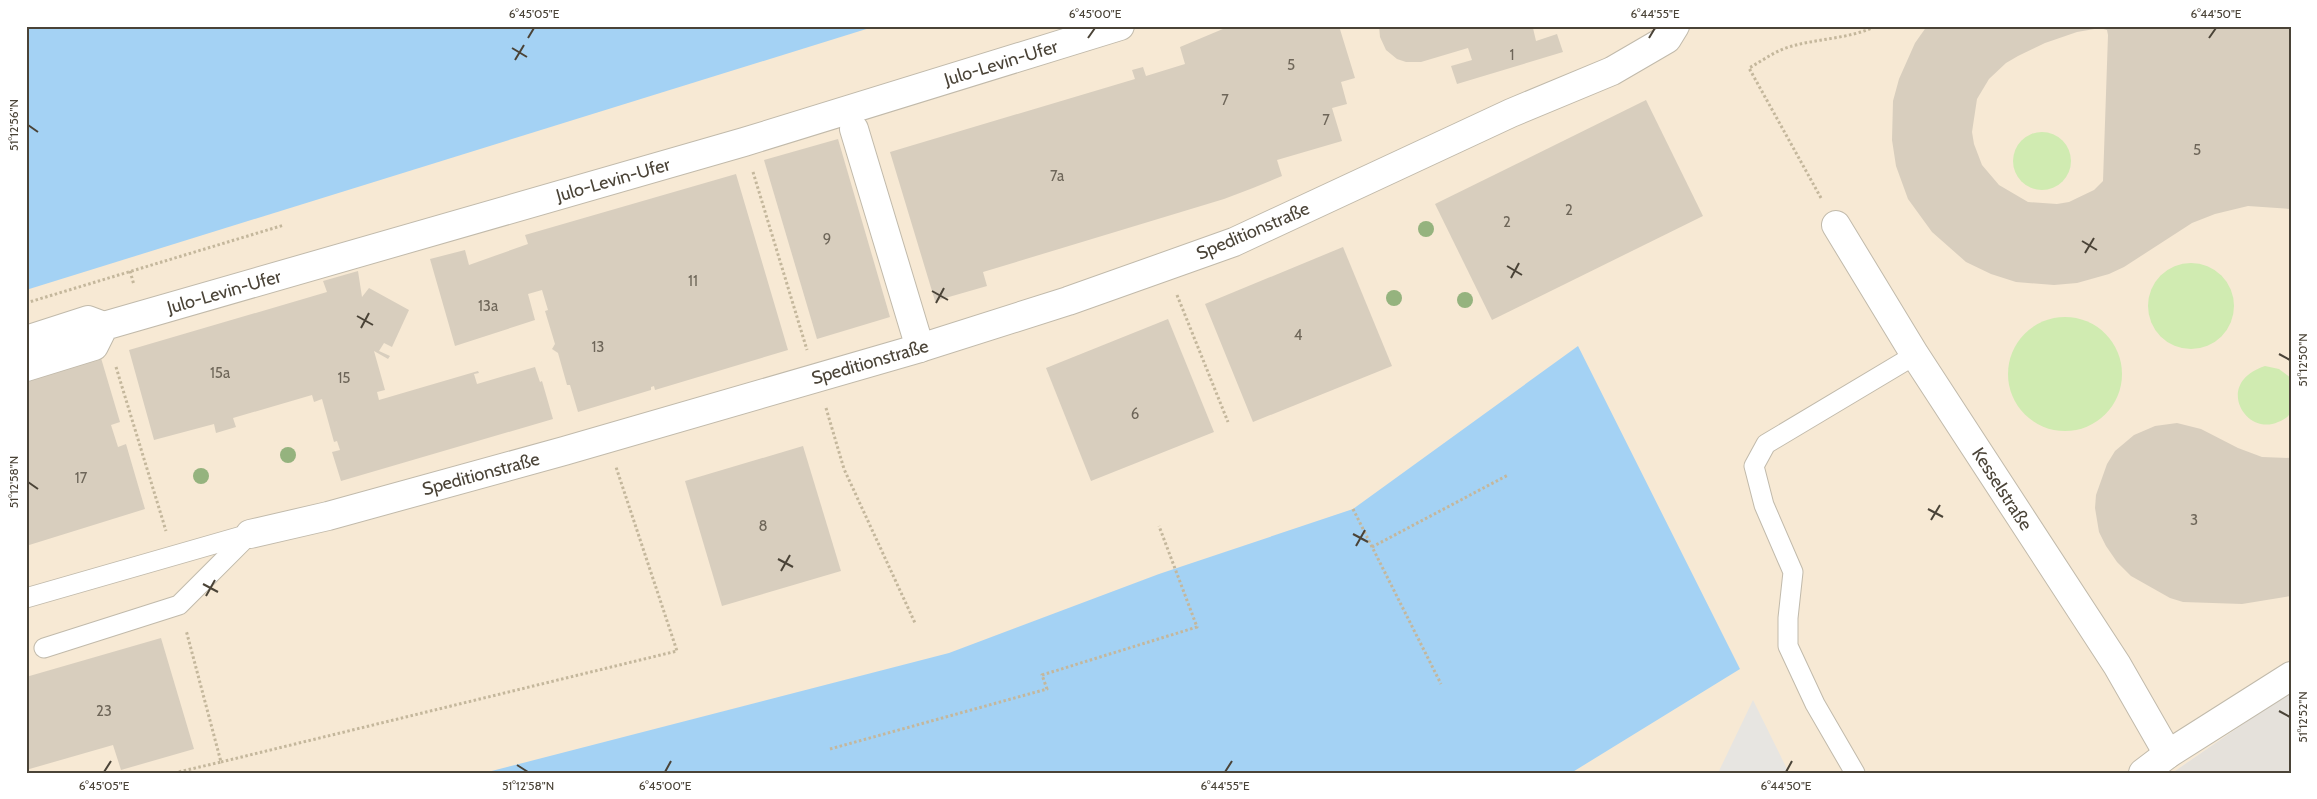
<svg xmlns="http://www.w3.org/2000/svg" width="2317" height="799" viewBox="0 0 2317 799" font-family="Cabin,sans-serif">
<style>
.commercial{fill:#f7e9d4}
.industrial{fill:#e5e1db}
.green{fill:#d0ebb1}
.parking{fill:#e7e5e1}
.water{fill:#a4d2f4}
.building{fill:#d8cebe;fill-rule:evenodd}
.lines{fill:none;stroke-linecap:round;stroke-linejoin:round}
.lane-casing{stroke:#c1baab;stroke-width:21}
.street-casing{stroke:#c1baab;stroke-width:30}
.path{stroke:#c4b79c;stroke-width:3;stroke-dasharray:2.5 2.5;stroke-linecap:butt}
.lane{stroke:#fff;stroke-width:19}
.street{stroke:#fff;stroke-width:28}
.tree{fill:#95b37e}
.ticks{fill:none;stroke:#4a4337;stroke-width:2}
.labels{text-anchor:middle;stroke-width:4;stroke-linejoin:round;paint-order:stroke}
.number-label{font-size:15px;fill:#6e6659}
.street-label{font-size:18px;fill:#4a4337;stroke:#fff}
.neatline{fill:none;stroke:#4a4337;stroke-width:2}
.ticks-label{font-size:12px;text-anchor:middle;fill:#4a4337}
</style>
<rect width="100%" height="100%" fill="#f5f2e9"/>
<path class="commercial" d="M26,26H2291V691L2172,773H26Z"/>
<path class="industrial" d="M2291,691V773H2172Z"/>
<g class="green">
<circle cx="2042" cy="161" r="29"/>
<circle cx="2191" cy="306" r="43"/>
<circle cx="2065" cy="374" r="57"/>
<path d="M2265,366L2279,369L2291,378C2291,388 2294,404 2290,413C2288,418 2283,420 2278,422C2246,437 2213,383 2265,366Z"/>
</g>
<path class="parking" d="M1753,700L1789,773H1718Z"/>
<g class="water">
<path d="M26,26H876L26,290Z"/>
<path d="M1578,346L1740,669L1571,773H484L949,653L1159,574L1353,509Z"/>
</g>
<g class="building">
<path d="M1230,26H1339L1355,78L1341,82L1347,104L1332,108L1342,141L1277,160L1282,176L1253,188L1224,199L983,272L987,286L935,301L890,152L1135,79L1132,70L1143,67L1146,76L1185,64L1180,47Z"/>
<path d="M1379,26H1538L1533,28L1536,41L1557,34L1563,52L1457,84L1451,66L1472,60L1468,48L1421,62H1406L1397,59L1386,50L1380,37Z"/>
<path d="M1927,26H2291V209L2248,206L2215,214L2192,223L2124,267L2109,274L2077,283L2054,285L2016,282L1991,274L1966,262L1932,232L1908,199L1896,166L1892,140L1893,101L1899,79L1915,43ZM2100,28L2107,30L2108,35L2103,181L2094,190L2069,202L2057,204L2028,202L1999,185L1982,165L1974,144L1972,132L1977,99L1989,79L2006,63L2018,56L2045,43L2077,32Z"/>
<path d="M1646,100L1703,216L1492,320L1435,204Z"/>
<path d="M838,139L890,317L817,339L764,160Z"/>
<path d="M736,174L788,350L655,390L654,386L651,387V390L578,412L570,385H567L558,353L552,349L555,344L545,311L548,310L542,290L528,294L535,320L455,346L430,259L465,250L469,265L528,244L525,235Z"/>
<path d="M1343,247L1392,366L1253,422L1205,304Z"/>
<path d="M358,271L362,297L369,288L409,310L392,347L384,343L379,351L390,356L388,359L374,351L385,390L377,392L379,400L478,371L479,373L474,374L477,384L535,367L540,382L542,381L553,419L341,481L332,452L340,450L337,441L334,442L322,399L314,402L312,395L233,418L236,427L216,433L214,424L154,440L129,350L327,292L323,281Z"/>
<path d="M1168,319L1214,432L1091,481L1046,368Z"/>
<path d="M101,358L120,422L111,425L118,447L126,444L145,509L26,546V380Z"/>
<path d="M2177,423L2201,429L2238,448L2262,457L2291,458V596L2242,604L2183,602L2170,598L2131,576L2117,562L2106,546L2099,532L2095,508L2096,495L2107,464L2115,451L2134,435L2155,426Z"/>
<path d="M803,446L841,571L722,606L685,481Z"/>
<path d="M161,638L194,749L121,770L113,745L26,770V677Z"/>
</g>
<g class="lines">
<g class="lane-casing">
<g id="lane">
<path d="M26,598L249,534"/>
<path d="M44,648L179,605L250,534"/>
<path d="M1855,773L1815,704L1788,646V618L1793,572L1764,505L1754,466L1766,444L1915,355"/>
</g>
</g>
<g class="street-casing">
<g id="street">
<path d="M854,129L920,348"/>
<path d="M1836,225L1915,355L2117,665L2168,754"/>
<path d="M26,340L88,320L104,326"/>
<path d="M26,367L94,346L104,326L744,142L1120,26"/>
<path d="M250,534L328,516L564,451L920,348L1068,301L1234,242L1511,113L1612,71L1667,39L1675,26"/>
<path d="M2143,773L2168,754L2291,676"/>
</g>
</g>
<g class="path">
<path d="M753,172L807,350"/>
<path d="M1821,198L1749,68C1760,62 1771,54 1783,49C1813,38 1848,40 1876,26"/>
<path d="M130,271L134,285"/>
<path d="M1177,295L1228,422"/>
<path d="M26,303L284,225"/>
<path d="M116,367L166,531"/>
<path d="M826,408L844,469L915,623"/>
<path d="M1353,509L1441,684"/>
<path d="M1372,547L1508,475"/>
<path d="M830,749L1047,689L1042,675L1197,627L1159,526"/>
<path d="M221,762L677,651L616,467"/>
<path d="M174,773L221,762L186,630"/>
</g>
<use href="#lane" class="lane"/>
<use href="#street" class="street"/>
</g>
<g class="tree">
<circle cx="1426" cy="229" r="8"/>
<circle cx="1394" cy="298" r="8"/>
<circle cx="1465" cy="300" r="8"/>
<circle cx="288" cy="455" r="8"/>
<circle cx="201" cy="476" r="8"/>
</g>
<path class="ticks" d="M528,38L534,28M1088,38L1095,28M1649,38L1655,28M2209,38L2216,28M512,48L527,57M515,60L524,45M28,125L38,132M2082,241L2097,250M2085,253L2094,238M1507,266L1522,275M1511,278L1519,263M932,291L948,300M936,303L944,288M357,316L373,325M361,328L369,313M2279,354L2290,360M28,482L38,489M1928,509L1943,517M1931,520L1940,505M1353,534L1368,542M1356,546L1365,530M778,559L793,567M781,571L790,555M203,584L218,592M206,596L215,580M2279,711L2290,717M517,765L528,772M104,772L111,761M665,772L671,761M1225,772L1232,761M1786,772L1792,761"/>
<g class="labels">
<g class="number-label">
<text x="1512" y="60">1</text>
<text x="1291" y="70">5</text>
<text x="1225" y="105">7</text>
<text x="1326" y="125">7</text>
<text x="2197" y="155">5</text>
<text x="1057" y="181">7a</text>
<text x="1569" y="215">2</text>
<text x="1507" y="227">2</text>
<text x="827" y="244">9</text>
<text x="693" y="286">11</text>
<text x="488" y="311">13a</text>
<text x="1298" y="340">4</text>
<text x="598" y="352">13</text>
<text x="220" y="378">15a</text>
<text x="344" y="383">15</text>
<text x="1135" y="419">6</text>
<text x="81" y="483">17</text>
<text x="2194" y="525">3</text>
<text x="763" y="531">8</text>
<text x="104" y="716">23</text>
</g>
<g class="street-label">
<text transform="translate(1001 63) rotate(-17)" y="6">Julo-Levin-Ufer</text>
<text transform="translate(613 180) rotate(-16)" y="6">Julo-Levin-Ufer</text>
<text transform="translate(1253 231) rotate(-23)" y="6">Speditionstraße</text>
<text transform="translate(224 292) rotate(-16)" y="6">Julo-Levin-Ufer</text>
<text transform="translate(870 362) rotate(-16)" y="6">Speditionstraße</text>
<text transform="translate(481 474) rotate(-15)" y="6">Speditionstraße</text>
<text transform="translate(2002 489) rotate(57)" y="6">Kesselstraße</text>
</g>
</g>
<rect width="2317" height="799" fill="none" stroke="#ffffff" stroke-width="55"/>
<rect x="28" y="28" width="2262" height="744" class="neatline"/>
<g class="ticks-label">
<text x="534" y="18">6°45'05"E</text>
<text x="1095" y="18">6°45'00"E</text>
<text x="1655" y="18">6°44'55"E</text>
<text x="2216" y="18">6°44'50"E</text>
<text transform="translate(14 125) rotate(-90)" y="4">51°12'56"N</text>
<text transform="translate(2303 360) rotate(-90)" y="4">51°12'50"N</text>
<text transform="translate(14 482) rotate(-90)" y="4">51°12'58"N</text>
<text transform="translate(2303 717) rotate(-90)" y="4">51°12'52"N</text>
<text x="104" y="790">6°45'05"E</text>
<text x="528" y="790">51°12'58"N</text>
<text x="665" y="790">6°45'00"E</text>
<text x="1225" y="790">6°44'55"E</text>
<text x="1786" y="790">6°44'50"E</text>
</g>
</svg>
